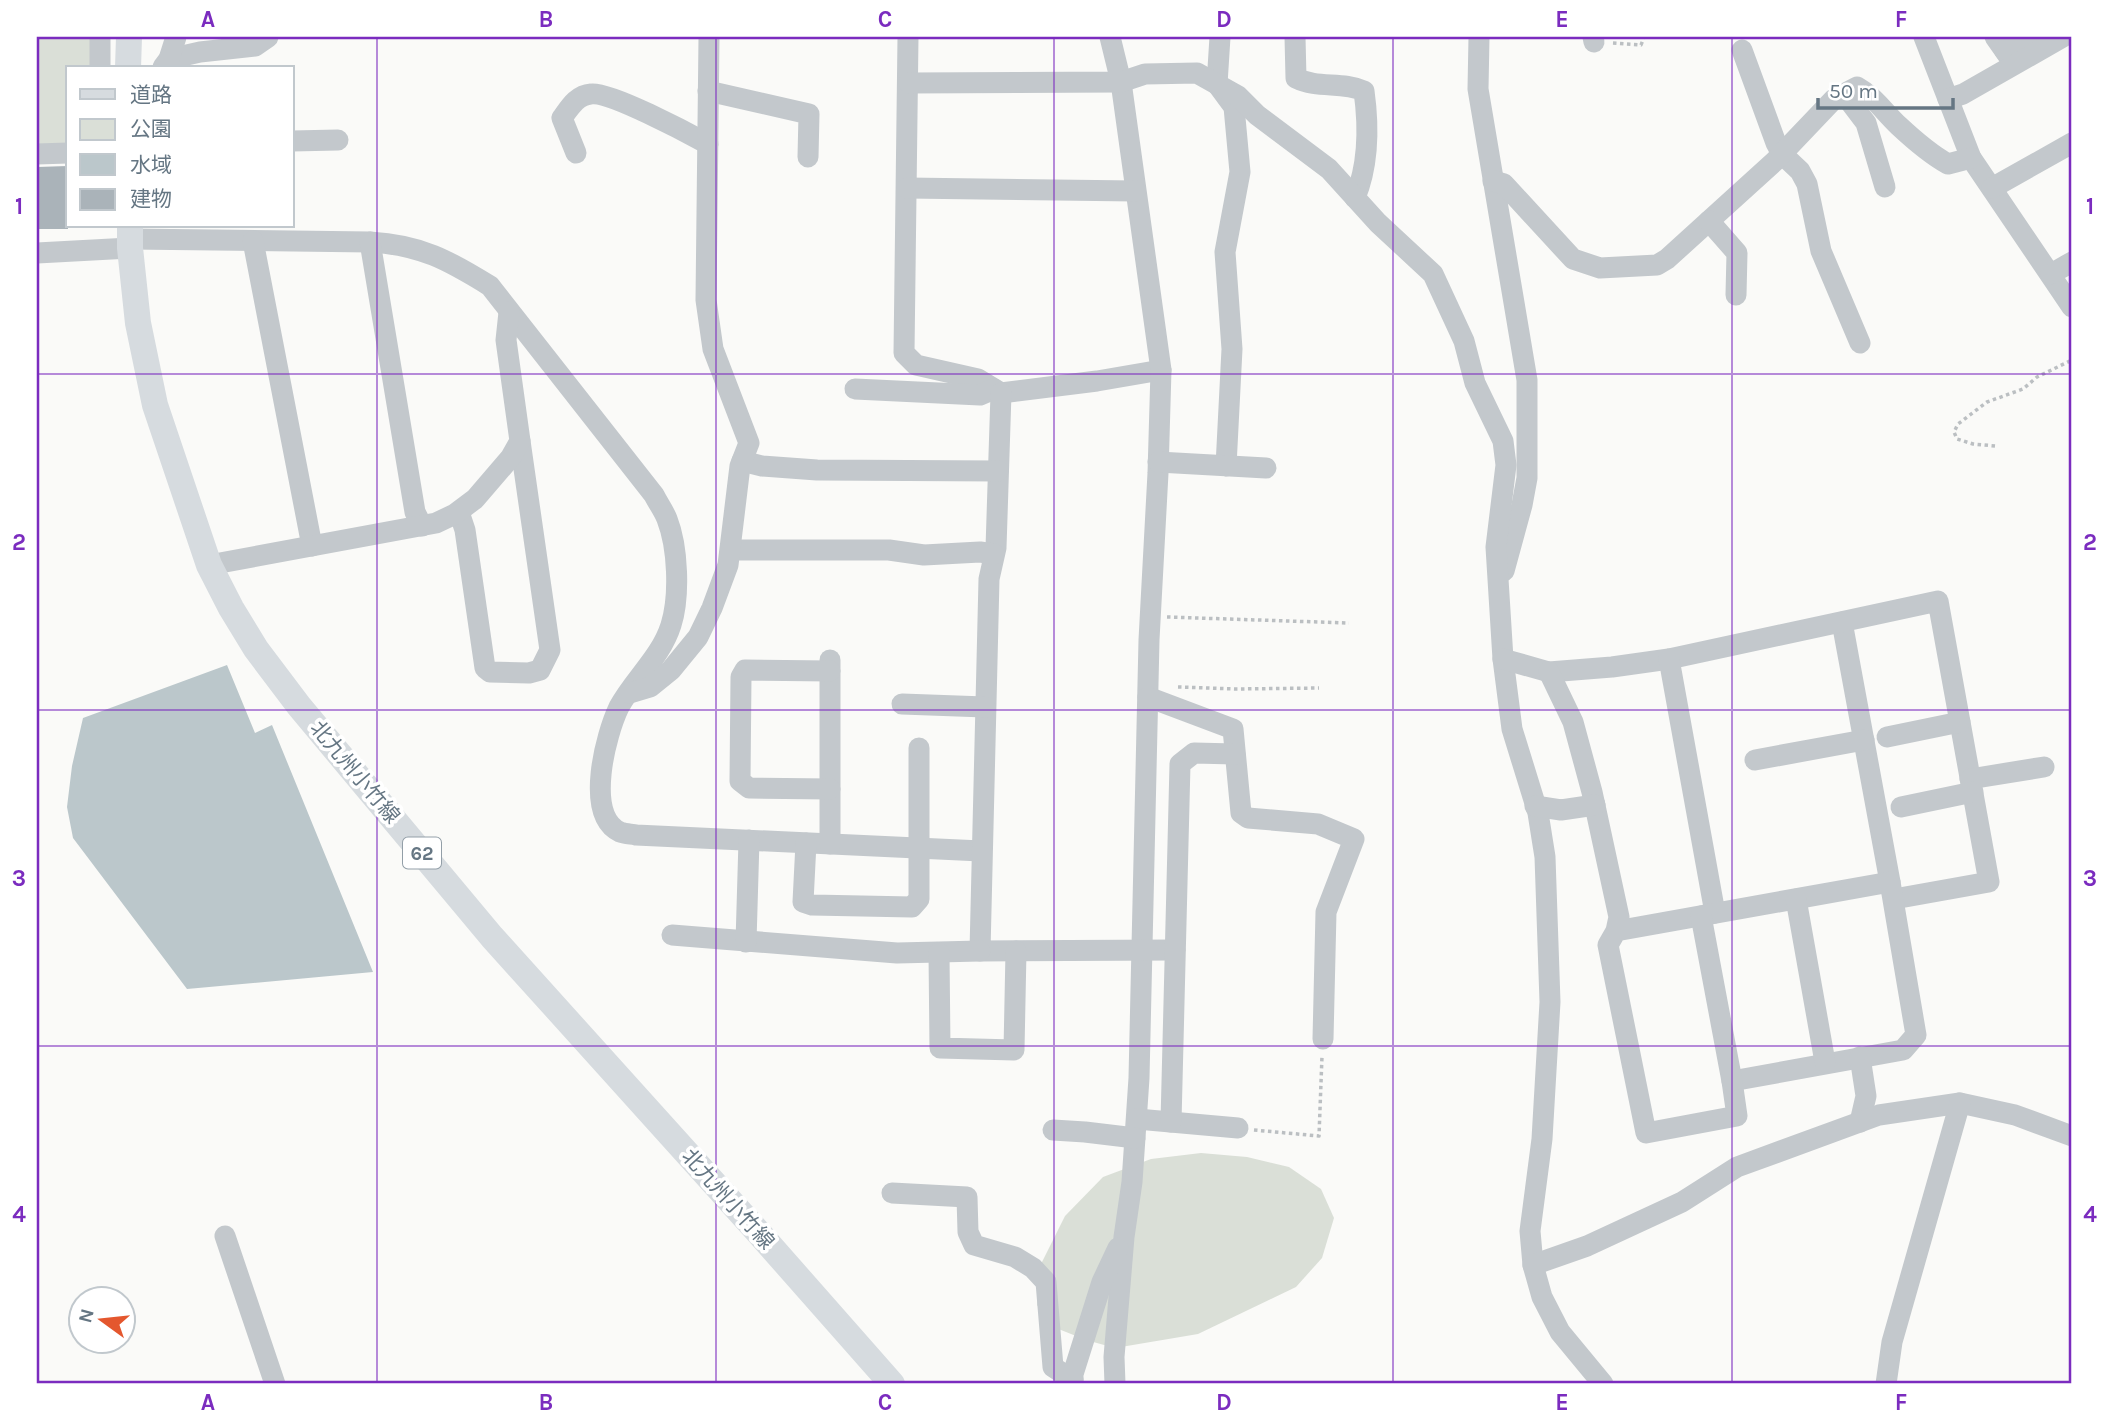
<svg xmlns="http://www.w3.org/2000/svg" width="2109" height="1421" viewBox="0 0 2109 1421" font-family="Karla,'Noto Sans JP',sans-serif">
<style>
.green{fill:#dadfd7}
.water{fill:#bbc7cb}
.building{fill:#aab3b9}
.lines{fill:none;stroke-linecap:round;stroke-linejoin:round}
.path{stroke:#bbbfc2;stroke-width:3.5;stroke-dasharray:3.5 3.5;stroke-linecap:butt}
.minor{stroke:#c3c8cc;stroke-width:21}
.major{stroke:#d6dbdf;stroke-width:26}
.grid{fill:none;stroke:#7b2cbf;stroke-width:2;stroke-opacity:0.55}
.labels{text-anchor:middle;stroke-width:7;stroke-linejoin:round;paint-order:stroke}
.shield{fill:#fff;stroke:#939fa8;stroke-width:2}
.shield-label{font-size:19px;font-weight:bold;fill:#657683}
.street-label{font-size:21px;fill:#657683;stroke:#fff}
.neatline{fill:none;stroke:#7b2cbf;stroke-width:2.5}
.grid-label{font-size:23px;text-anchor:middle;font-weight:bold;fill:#7b2cbf}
</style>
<rect width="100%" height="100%" fill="#fafaf8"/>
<g class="green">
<path d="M37,37H93L92,68H68V150L37,149Z"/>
<path d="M1201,1153L1247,1157L1289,1167L1321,1189L1334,1218L1322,1258L1296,1287L1198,1334L1115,1348L1086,1340L1051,1326L1037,1305L1042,1262L1065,1216L1103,1177L1151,1159Z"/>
</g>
<path class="water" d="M227,665L255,733L272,725L373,972L187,989L73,838L67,807L72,766L83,718Z"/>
<path class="building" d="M68,166V229H37V167Z"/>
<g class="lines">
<g class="path">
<path d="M1613,43L1641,45L1644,37"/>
<path d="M1995,446L1973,444L1957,439L1954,432L1958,424L1987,402L2023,389L2037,377L2072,360"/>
<path d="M1167,617L1349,623"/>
<path d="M1178,687L1237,689L1319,688"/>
<path d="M1254,1130L1319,1136L1322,1056"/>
</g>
<g class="minor">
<path d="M100,37V68"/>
<path d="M908,37L904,353L916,365L978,379L1001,393L1097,381L1161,370"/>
<path d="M1110,37L1121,82L1161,370L1158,473L1149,640L1139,1078L1132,1182L1124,1237L1114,1357L1115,1384"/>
<path d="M1220,37L1217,84L1234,107L1240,172L1225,252L1232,349L1226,466"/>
<path d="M1295,37L1296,78C1318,89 1342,81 1364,91C1369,127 1369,164 1355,198"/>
<path d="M1479,37L1478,89L1527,380V478L1522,505L1504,571"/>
<path d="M1593,37L1594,42"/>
<path d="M1924,37L1971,158L2072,307"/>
<path d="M1995,37L2014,64"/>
<path d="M1742,50L1776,143L1782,154L1800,171L1807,184L1821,251L1860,343"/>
<path d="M2005,51L2031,37"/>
<path d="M169,59L200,52L255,46L268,37"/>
<path d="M163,67L169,59L176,37"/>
<path d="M909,83L1121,82L1145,74L1197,73L1238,96L1257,115L1329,169L1378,223L1433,274L1464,341L1475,383L1503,441L1506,465L1496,547L1503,659L1512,729L1538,813L1545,857L1550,1002L1542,1139L1530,1231L1533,1265L1542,1297L1560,1332L1603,1384"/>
<path d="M708,91L809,114L808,157"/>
<path d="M1844,94L1866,123L1885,187"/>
<path d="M1948,99L1963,94L2063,37"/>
<path d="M292,141L338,140"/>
<path d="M576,153L562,118C570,107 577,95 591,94C609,91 688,133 708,144"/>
<path d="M37,154L68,153"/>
<path d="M1493,181L1504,184L1573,259L1600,268L1657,265L1667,259L1775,161L1834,99L1857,87C1875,97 1884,112 1899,126C1914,140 1930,154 1948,164L1971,158"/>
<path d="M907,188L1135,191"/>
<path d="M1992,188L2072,143"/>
<path d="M1709,221L1737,253L1736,295"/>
<path d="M130,239L370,242C421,245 448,260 490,286L654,495C658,503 664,511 667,519C678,547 680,596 671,625C661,657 634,679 619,707C606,734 584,815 620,832C625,834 632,834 636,835L981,851"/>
<path d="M253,241L312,546"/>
<path d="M370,242L415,512L422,526"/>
<path d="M37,253L130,248"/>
<path d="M2051,274L2072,262"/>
<path d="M855,389L980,395L994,389"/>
<path d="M1001,393L996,548L989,579L980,951L1175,950"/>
<path d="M742,461L762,466L817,470L998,471"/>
<path d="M1158,462L1266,468"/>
<path d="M459,512L465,530L485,668L490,672L529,673L540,670L550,650L520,441"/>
<path d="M731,550H889L924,555L980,552L994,554"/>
<path d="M209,565L436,523L455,514L475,499L511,457L520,441L506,340L509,312"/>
<path d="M1842,622L1890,882"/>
<path d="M1503,659L1549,672L1612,667L1669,659L1938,601L1989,882L1894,899"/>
<path d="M1669,659L1715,913"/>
<path d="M830,660V844"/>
<path d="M1549,672L1573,722L1592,792L1619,917L1616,931L1608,945L1646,1133L1737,1116L1732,1081L1903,1050L1916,1035L1890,882L1616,931"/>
<path d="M630,693L650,687L671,670L698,637L712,608L728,565L740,466L749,443L713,349L706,300L709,37"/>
<path d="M1148,697L1233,729L1241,813L1248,818L1318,824L1354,839L1326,912L1323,1039"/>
<path d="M902,704L985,707"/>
<path d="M1887,737L1960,722"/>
<path d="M1755,760L1864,740"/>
<path d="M1970,779L2044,767"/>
<path d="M830,789L749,788L740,781L741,677L745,670L830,671"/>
<path d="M1535,806L1561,810L1595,805"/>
<path d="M1901,807L1973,792"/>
<path d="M806,843L803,902L812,905L912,907L919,899V748"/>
<path d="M1796,899L1825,1062"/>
<path d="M1701,916L1732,1081"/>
<path d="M672,935L897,953L980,951"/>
<path d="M746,942L749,840"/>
<path d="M939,953L940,1048L1014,1050L1016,951"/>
<path d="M1137,1119L1238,1128"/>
<path d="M1171,1122L1180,764L1194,753L1235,754"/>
<path d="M1860,1122L1866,1096L1860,1057"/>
<path d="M1053,1130L1085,1132L1135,1138"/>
<path d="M892,1193L967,1197L968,1232L974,1245L1015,1257L1033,1268L1046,1282L1053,1367L1073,1380"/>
<path d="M225,1236L275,1384"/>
<path d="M1533,1265L1587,1246L1682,1202L1737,1167L1879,1115L1960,1103L2015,1115L2072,1136"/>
<path d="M1073,1384V1374L1102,1282L1118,1248"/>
<path d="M1886,1384L1892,1342L1960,1103"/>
</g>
<g class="major">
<path d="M128,68L129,37"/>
<path d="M130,226V248L138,323L155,405L209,565L231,608L256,649L299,706L492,937L758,1232L892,1384"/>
</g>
</g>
<path class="grid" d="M377,37V1384M716,37V1384M1054,37V1384M1393,37V1384M1732,37V1384M37,374H2072M37,710H2072M37,1046H2072"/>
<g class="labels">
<rect class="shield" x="403" y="837.5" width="38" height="31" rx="5"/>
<g class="shield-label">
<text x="422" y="860">62</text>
</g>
<g class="street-label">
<text transform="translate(355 772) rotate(50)" y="7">北九州小竹線</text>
<text transform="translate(728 1199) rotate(48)" y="7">北九州小竹線</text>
</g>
</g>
<rect width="2109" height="1421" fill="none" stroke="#ffffff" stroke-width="77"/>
<rect x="66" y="66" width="228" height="161" fill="#ffffff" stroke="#c1c8cd" stroke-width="2"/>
<rect x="80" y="89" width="35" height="10" fill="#d6dbdf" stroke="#c1c8cd" stroke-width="2"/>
<text x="130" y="102" font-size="21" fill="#657683">道路</text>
<rect x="80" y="119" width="35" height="21" fill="#dadfd7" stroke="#c1c8cd" stroke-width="2"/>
<text x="130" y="136" font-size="21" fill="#657683">公園</text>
<rect x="80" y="154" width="35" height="21" fill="#bbc7cb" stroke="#c1c8cd" stroke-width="2"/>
<text x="130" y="172" font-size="21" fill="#657683">水域</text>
<rect x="80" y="189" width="35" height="21" fill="#aab3b9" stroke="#c1c8cd" stroke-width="2"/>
<text x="130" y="206" font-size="21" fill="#657683">建物</text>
<g transform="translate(102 1320) rotate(285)"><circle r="33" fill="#ffffff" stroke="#c1c8cd" stroke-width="2"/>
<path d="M0-5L12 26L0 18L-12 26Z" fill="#e4572e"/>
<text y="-10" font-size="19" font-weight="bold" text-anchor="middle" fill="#657683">N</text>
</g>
<path d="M1818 98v10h135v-10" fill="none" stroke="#657683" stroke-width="3.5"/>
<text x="1829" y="98" font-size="21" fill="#657683" stroke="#ffffff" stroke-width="5" paint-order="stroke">50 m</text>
<rect x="38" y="38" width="2032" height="1344" class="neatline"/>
<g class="grid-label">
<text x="208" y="27">A</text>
<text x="546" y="27">B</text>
<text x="885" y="27">C</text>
<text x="1224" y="27">D</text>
<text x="1562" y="27">E</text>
<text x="1901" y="27">F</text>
<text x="19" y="214">1</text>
<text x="2090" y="214">1</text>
<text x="19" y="550">2</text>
<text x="2090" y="550">2</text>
<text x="19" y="886">3</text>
<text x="2090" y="886">3</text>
<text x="19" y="1222">4</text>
<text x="2090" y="1222">4</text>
<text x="208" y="1410">A</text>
<text x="546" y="1410">B</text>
<text x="885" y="1410">C</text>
<text x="1224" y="1410">D</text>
<text x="1562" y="1410">E</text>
<text x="1901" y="1410">F</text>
</g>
</svg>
